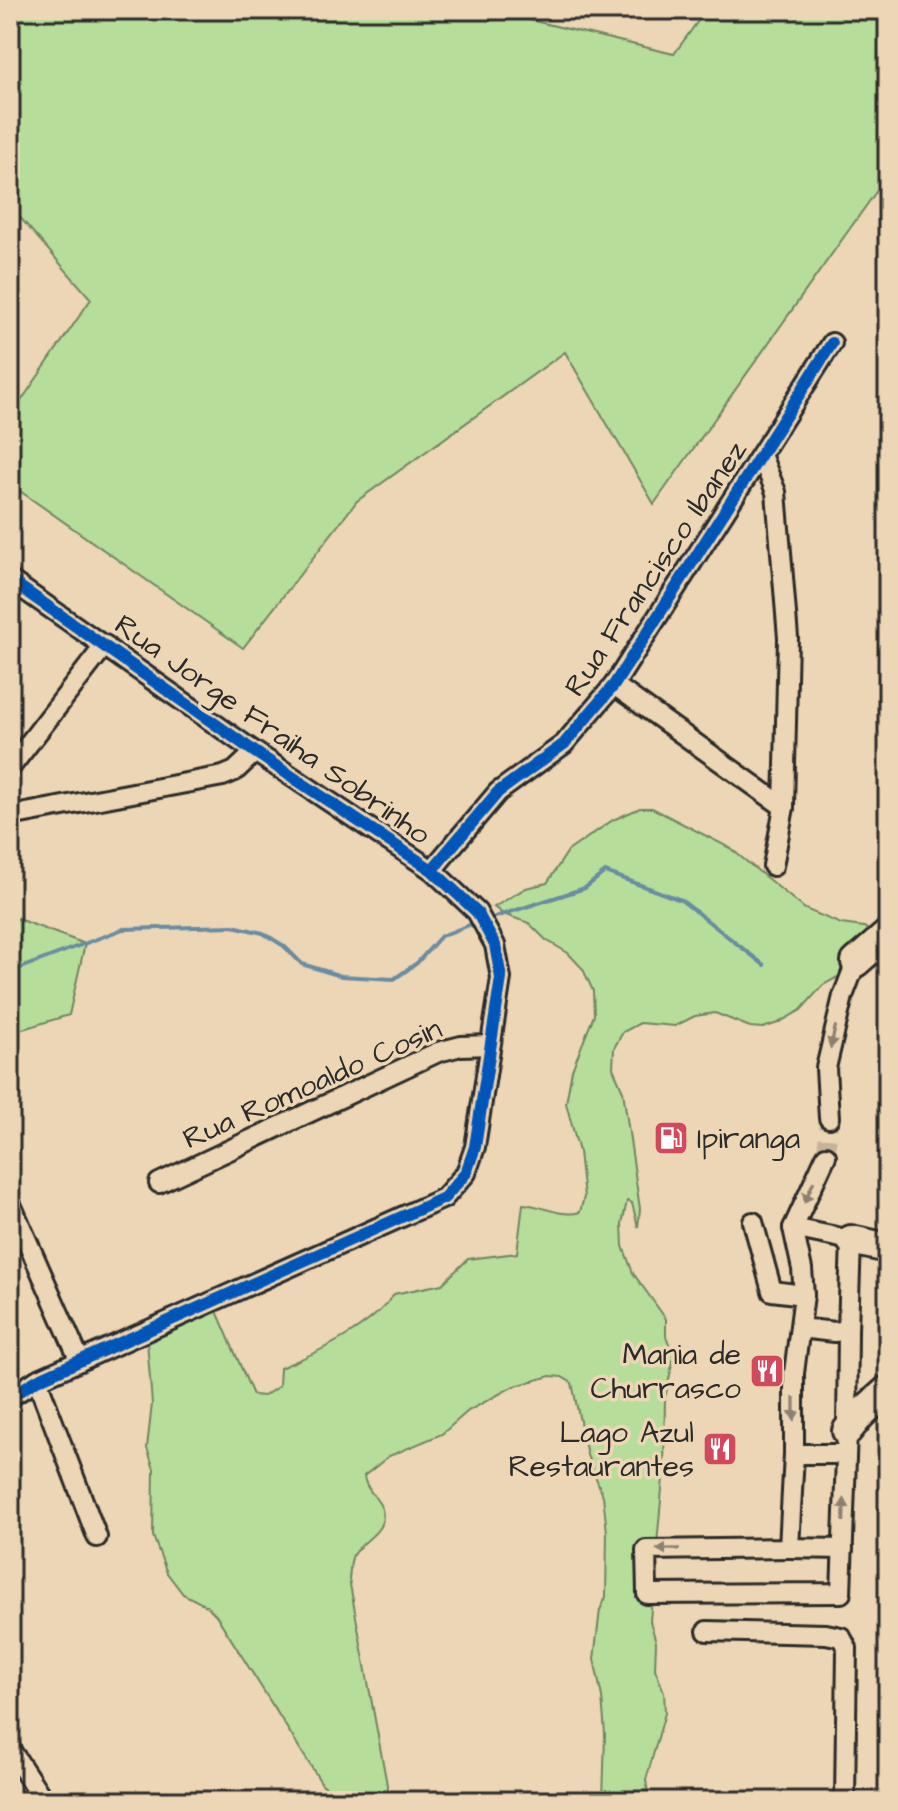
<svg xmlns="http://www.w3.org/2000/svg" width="898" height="1811" viewBox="0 0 898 1811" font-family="'Architects Daughter',sans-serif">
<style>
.green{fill:#b6de9a;stroke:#708462;stroke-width:2}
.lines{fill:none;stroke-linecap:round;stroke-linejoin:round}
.stream{stroke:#698ca2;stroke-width:4}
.minor-tunnel{stroke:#c6b499;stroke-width:18;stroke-dasharray:18 9;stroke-linecap:butt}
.minor-casing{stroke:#2b2b2b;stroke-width:24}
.highway-casing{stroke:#2b2b2b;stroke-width:34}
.minor{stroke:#edd6b5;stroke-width:18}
.highway{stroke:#edd6b5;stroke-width:28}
.cycleway-casing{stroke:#edd6b5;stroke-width:17}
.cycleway{stroke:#0057b8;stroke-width:12}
.oneway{fill:#8c8070}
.labels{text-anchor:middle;stroke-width:7;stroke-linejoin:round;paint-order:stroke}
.street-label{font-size:30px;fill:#2b2b2b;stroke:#edd6b5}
.poi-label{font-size:30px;fill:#2b2b2b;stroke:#edd6b5;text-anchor:end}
</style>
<rect width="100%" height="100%" fill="#edd6b5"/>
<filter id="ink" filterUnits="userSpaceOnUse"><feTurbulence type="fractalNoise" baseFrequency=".0125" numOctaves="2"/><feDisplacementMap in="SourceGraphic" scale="16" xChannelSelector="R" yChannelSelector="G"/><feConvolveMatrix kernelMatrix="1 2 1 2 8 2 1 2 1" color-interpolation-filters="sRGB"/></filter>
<g filter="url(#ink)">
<g class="green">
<path d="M10,10H488L674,54L706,10H888V175L654,504L565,352L357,501L243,648L10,484V417L91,299L10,206Z"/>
<path d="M640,808H652L730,848L805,909L841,924L864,927L870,931L847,972L823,985L801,1010L778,1023L763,1028L750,1027L715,1013L695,1016L675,1026L640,1023L623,1032L614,1048L613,1068L623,1091L640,1209L638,1227L632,1203L627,1201L622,1224L623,1246L633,1273L666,1319V1336L674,1356L665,1398L664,1467L650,1621L656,1642L655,1669L664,1692L665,1713L646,1780L649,1801H603L605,1734L602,1697L594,1659L600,1610L606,1597L607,1532L603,1496L587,1455L572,1383L562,1377L550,1376L512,1387L468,1411L442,1434L389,1456L364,1476C365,1491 383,1501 383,1515C383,1534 361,1541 353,1555C350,1561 350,1572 349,1579L390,1801H345L322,1784L216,1615L207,1606L183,1594L167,1573L153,1536L154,1469L147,1448L152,1404L147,1341L217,1311L253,1395L264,1396L279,1386L280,1368C319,1352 371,1328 394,1294L442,1284L468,1259L517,1253L523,1204C543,1205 560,1218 580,1212L584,1197L579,1152L566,1103L572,1070L594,1015L593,991L583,969L568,953L546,940L529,923L503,914L494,907L526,888L547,883L568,851L613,820Z"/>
<path d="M10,916L85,944L69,1015L10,1033Z"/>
</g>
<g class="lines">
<g class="stream">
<path d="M495,917L585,888L605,872L681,900L764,965"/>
<path d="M10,972L123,929L233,926L263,933L284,946L302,964L341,976L394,979L417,963L441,936L472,924"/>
</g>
<path class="minor-tunnel" d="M826,1156L829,1118"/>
<g class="minor-casing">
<g id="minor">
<path d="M761,455L776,492L788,638L784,807L773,866"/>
<path d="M10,580L255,752L432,870L477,912L495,945L501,978L475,1147L466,1173L444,1198L37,1380L10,1397"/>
<path d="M614,685L784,807"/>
<path d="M10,768L105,645"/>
<path d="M10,816L223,776L235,771L255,752"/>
<path d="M432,870L498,792L564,744L614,685L832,343"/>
<path d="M829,1118L826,1068L843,996L856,962"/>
<path d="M159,1183L438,1052L461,1046L490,1045"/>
<path d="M10,1202L80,1361"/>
<path d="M753,1222L772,1291L804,1295L794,1373V1454L789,1548L646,1550L647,1594L841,1593L847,1431L848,1330L834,1332L800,1328"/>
<path d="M793,1228L851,1240L848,1330"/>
<path d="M804,1295L802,1269L793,1228L826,1156"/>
<path d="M37,1380L97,1537"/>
<path d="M794,1454H846"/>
<path d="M789,1548L843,1549"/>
<path d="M707,1631L826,1634L841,1637L847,1648L845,1801"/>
<path d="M10,1749L44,1801"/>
</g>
</g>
<g class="highway-casing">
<g id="highway">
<path d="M856,962L888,934"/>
<path d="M851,1240L888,1248"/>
<path d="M847,1431L861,1414L888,1390"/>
</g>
</g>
<use href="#minor" class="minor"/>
<use href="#highway" class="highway"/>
<g class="cycleway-casing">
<g id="cycleway">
<path d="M10,580L255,752L432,870L477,912L495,945L501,978L475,1147L466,1173L444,1198L37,1380L10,1397"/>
<path d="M432,870L498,792L564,744L614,685L832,343"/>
</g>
</g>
<use href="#cycleway" class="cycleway"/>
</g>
<defs><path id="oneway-solid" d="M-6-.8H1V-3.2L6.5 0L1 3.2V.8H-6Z" transform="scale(2)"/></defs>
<g class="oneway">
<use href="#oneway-solid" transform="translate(833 1037) rotate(103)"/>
<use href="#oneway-solid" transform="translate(809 1192) rotate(114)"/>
<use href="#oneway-solid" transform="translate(794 1409) rotate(90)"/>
<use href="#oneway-solid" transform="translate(844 1510) rotate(-88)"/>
<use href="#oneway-solid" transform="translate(668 1549) rotate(179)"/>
</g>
</g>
<defs>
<g id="fuel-square" transform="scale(1.8)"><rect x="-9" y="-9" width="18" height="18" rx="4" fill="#d1495b" stroke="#edd6b5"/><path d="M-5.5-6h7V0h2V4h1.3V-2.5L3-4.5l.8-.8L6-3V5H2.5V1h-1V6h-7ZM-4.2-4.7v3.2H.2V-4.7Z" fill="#fff"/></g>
<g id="restaurant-square" transform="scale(1.8)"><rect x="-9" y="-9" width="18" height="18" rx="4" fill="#d1495b" stroke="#edd6b5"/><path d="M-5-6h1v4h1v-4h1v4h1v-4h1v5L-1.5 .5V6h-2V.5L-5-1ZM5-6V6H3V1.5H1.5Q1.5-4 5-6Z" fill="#fff"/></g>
</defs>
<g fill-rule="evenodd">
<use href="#fuel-square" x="671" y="1138"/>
<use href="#restaurant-square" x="767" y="1371"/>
<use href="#restaurant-square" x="720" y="1449"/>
</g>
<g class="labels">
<g class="street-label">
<text transform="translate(655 568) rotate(-56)" y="10">Rua Francisco Ibanez</text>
<text transform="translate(273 729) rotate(35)" y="10">Rua Jorge Fraiha Sobrinho</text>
<text transform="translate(312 1083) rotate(-24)" y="10">Rua Romoaldo Cosin</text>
</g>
<g class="poi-label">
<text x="697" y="1148" text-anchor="start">Ipiranga</text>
<text x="741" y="1364">Mania de<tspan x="741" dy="34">Churrasco</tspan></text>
<text x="694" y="1442">Lago Azul<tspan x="694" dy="34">Restaurantes</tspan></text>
</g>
</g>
<rect width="898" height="1811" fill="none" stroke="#edd6b5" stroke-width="40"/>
<rect x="20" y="20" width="858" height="1771" fill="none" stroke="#2b2b2b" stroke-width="3" filter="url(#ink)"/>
</svg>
